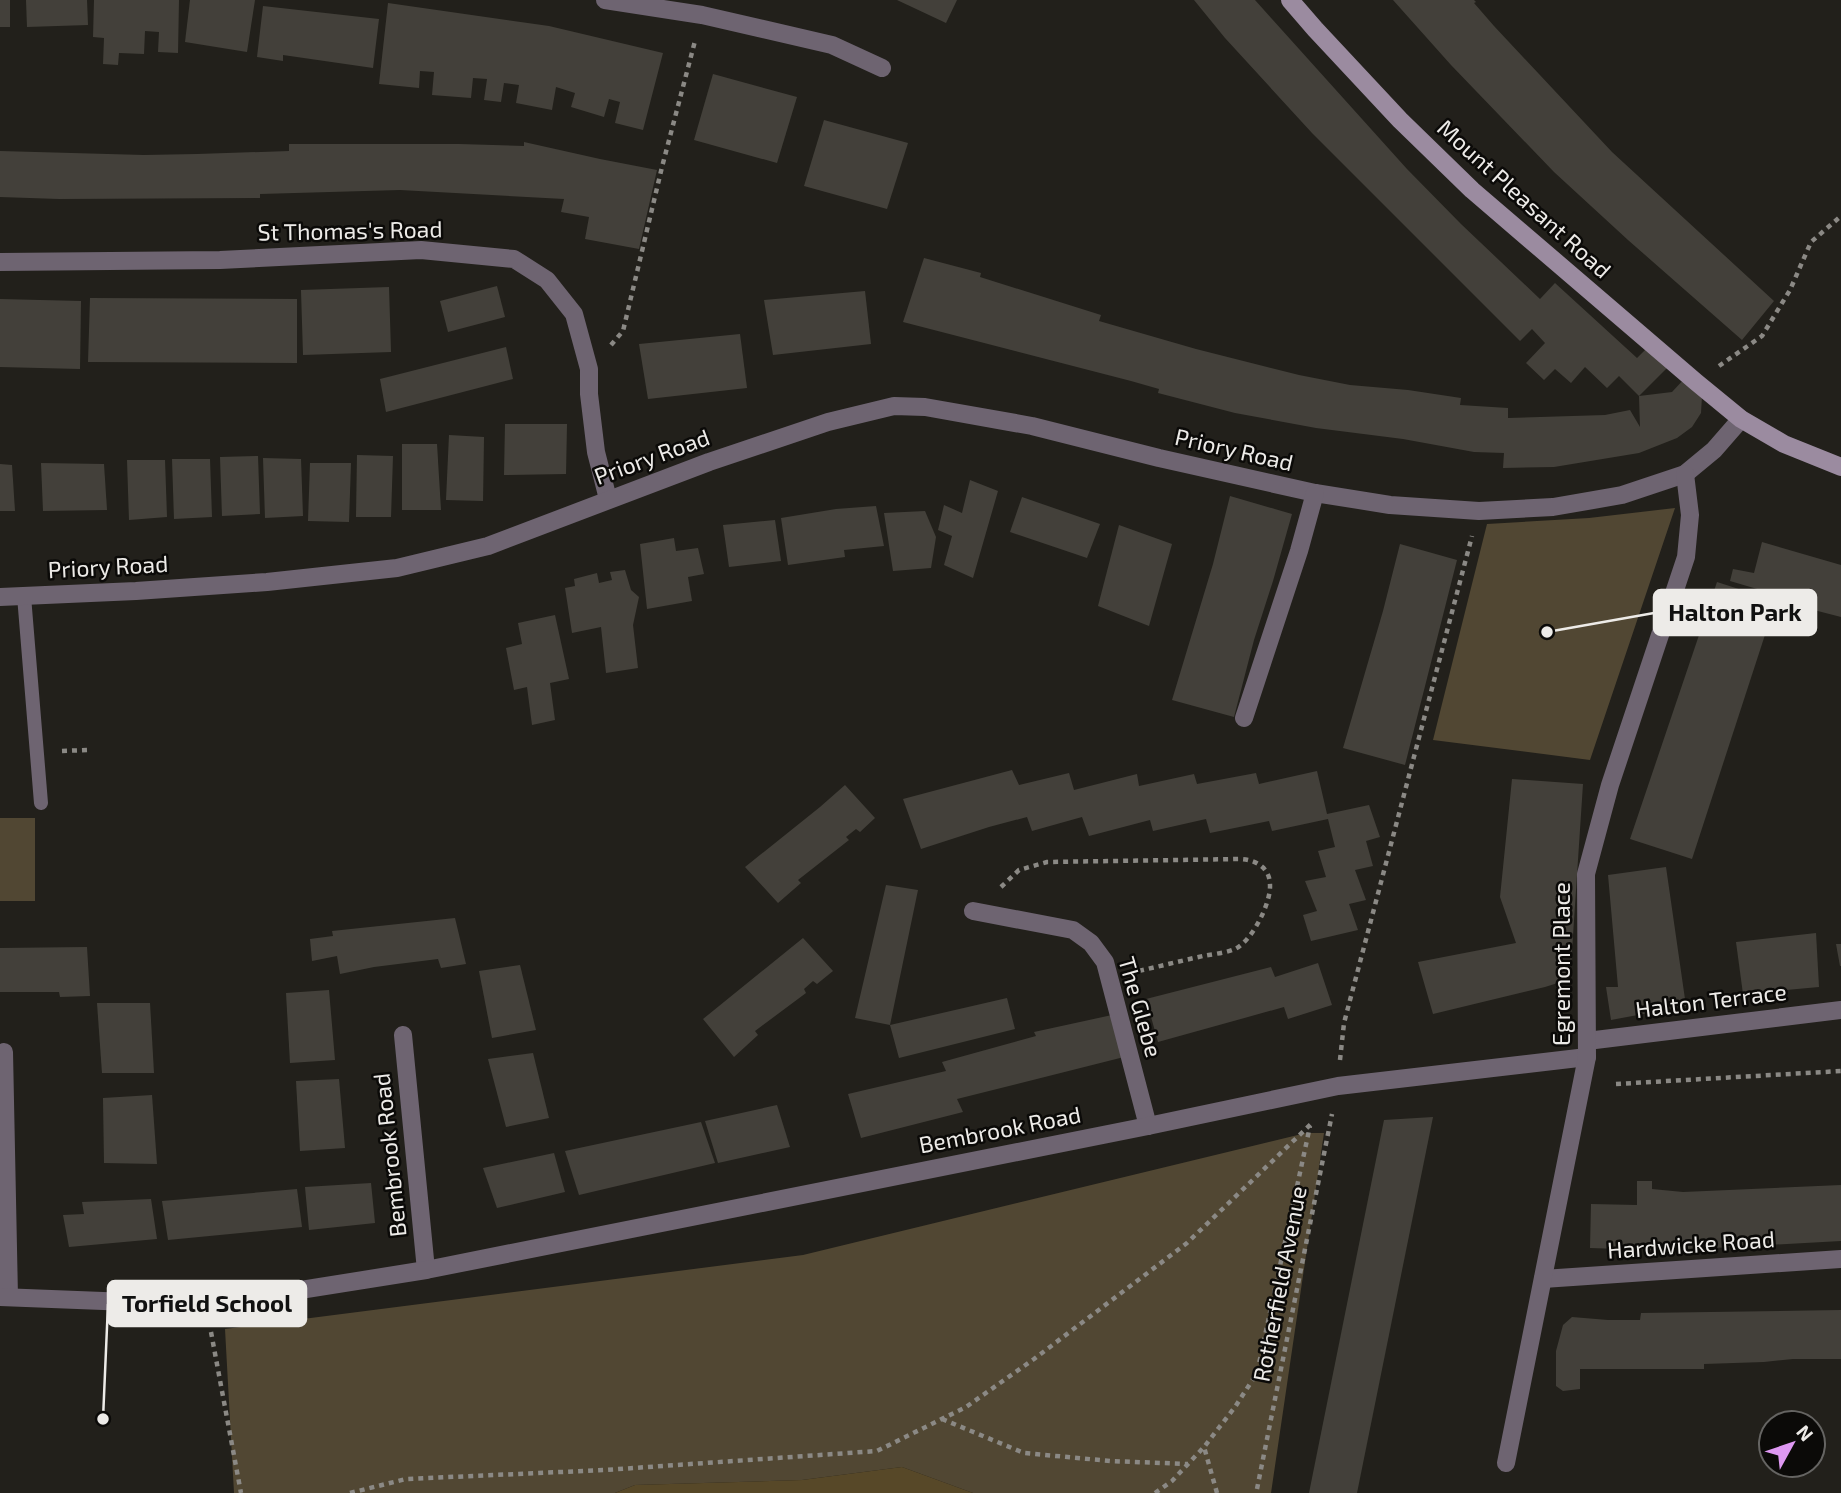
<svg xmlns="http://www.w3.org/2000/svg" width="1841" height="1493" viewBox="0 0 1841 1493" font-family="'Exo 2',sans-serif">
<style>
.green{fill:#514733}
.forest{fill:#574828}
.building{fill:#43403a}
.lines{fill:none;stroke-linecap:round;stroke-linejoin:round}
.path{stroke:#8b8985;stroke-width:4.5;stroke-dasharray:5 5;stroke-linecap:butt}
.lane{stroke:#6e6471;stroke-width:14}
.street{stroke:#6e6471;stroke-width:18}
.secondary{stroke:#9b8ba0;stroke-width:18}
.labels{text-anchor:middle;stroke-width:5;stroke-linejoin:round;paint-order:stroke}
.street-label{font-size:23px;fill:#edebe8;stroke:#0b0a08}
.leader{fill:none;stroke:#edebe8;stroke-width:2.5}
.callout-dot{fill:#edebe8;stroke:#0b0a08;stroke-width:2.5}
.callout{fill:#edebe8;stroke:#edebe8;stroke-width:2.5}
.callout-label{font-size:24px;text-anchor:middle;font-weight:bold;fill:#111}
</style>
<rect width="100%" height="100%" fill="#22201b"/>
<g class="green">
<path d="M1675,508L1590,760L1433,740L1487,524L1589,518Z"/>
<rect x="0" y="818" width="35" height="83"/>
<path d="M1306,1133H1324L1271,1493H973L902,1467L802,1480L635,1485L615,1493H234L225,1329L803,1255Z"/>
</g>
<path class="forest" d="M902,1467L973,1493H615L635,1485L802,1480Z"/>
<g class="building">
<rect x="0" y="0" width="10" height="27"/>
<path d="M26,0H87L88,25L27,27Z"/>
<path d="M94,0H179L178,53L158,52L159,32L145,31L144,54L119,53L118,65L103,64L104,38L93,37Z"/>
<path d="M190,0H255L247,52L185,42Z"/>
<path d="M897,0H957L946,23Z"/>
<path d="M1194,0H1255L1407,169L1461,224L1540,299L1555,283L1637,358L1649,346L1669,366L1639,396L1672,392L1686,377L1702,396L1701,413L1692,427L1677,438L1639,453L1554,467L1503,468L1504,453L1474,452L1403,439L1316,428L1235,413L1158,393L1159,389L1131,381L903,322L924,258L981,273L980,277L1101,315L1099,321L1196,349L1299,375L1350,385L1408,390L1461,398L1460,405L1508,408V418L1605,415L1630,410L1640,427L1639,396L1619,376L1607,388L1585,367L1571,383L1555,369L1544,380L1526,363L1545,343L1532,329L1520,341L1312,133L1225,38Z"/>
<path d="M1393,0H1474L1476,2L1474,3L1494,26L1612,152L1774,301L1742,340L1628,240L1554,172L1451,65Z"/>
<path d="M388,3L549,26L663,53L643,130L615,123L620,102L609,99L604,117L571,107L575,93L556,87L552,110L516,103L519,85L504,83L501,102L484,100L487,79L473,78L471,98L432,95L434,72L420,71L419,88L379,84Z"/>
<path d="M263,6L379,19L373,68L283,55V61L257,57Z"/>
<path d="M713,74L797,97L777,163L694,140Z"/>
<path d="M824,120L908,143L887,209L804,186Z"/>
<path d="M524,142L600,159L657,170L639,249L585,239L589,217L561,212L564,199L400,190L260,194V198L59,199L0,197V151L144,155L197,154L289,151V144H459L524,146Z"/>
<path d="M497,286L505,317L448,332L440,301Z"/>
<path d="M389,287L391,352L303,355L301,290Z"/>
<path d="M865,291L871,344L773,355L764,300Z"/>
<path d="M90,298L297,299V363L88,362Z"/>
<path d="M0,299L81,301L80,369L0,367Z"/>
<path d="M740,334L747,388L648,399L639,344Z"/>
<path d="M506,347L513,379L386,412L380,379Z"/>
<path d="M505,424H567L566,474L504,475Z"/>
<path d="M449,435L484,437L483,501L446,500Z"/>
<path d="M402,444H437L441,510H402Z"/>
<path d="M357,455L393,456L391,517H356Z"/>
<path d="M258,456L260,514L222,516L220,457Z"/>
<path d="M263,458L301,459L303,516L265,518Z"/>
<path d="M172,459H210L212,517L174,519Z"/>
<path d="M127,460H165L167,517L129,520Z"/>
<path d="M41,463L104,464L107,510L43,511Z"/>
<path d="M310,463H351L349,522L308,521Z"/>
<path d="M0,464L12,465L15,511H0Z"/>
<path d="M970,480L998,491L973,578L944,565L952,536L938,530L944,505L962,513Z"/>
<path d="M1230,496L1292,514L1273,581L1254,640L1234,717L1172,700L1213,564Z"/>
<path d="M1022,497L1100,524L1087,558L1010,532Z"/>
<path d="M876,506L884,546L844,550L845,557L788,565L781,518L836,509Z"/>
<path d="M925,511L936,537L931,568L893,571L884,513Z"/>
<path d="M775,520L781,561L729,567L723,525Z"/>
<path d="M1119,525L1172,544L1149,626L1098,606Z"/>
<path d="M674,538L676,551L698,548L704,574L688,577L692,601L647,609L640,544Z"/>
<path d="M1762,542L1841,565V617L1810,609L1811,605L1730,581L1733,569L1754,573Z"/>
<path d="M1400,544L1457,560L1405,765L1343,748L1383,611Z"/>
<path d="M625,570L631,590L639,597L633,625L638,668L606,673L601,627L572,633L565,588L575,586L574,579L597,573L599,583L612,580L610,572Z"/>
<path d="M1717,582L1776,601L1692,859L1630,839Z"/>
<path d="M555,615L569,679L550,683L555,720L532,725L527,687L514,690L506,648L522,644L518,623Z"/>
<path d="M1012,770L1019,785L1069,773L1074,790L1137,774L1139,786L1194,774L1197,784L1256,773L1259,784L1317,771L1327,814L1369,805L1380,837L1366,841L1373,866L1355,870L1366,900L1349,904L1358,930L1311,941L1303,915L1317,911L1305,881L1326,877L1318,851L1335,847L1328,819L1272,831L1269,821L1210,833L1206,819L1153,831L1150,820L1089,836L1082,817L1032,831L1027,817L989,827L921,849L903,799Z"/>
<path d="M1512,779L1583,784L1571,966L1564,981L1545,987L1433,1014L1418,962L1516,943L1500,897Z"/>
<path d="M845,785L875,818L860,832L856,829L846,837L849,840L798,880L801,883L778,903L745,867L820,807Z"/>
<path d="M1666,867L1686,1006L1611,1020L1606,987H1618L1608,875Z"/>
<path d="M886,885L918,890L890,1025L1007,998L1015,1029L899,1058L890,1025L855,1018Z"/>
<path d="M455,918L466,964L441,968L438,959L374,967L340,974L337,956L312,961L310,939L333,936L332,931Z"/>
<path d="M1816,933L1819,987L1743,994L1736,942Z"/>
<path d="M803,938L833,971L817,984L813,981L804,989L806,993L755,1031L758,1035L734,1057L703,1019Z"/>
<path d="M1836,944H1841V966H1840Z"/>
<path d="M87,947L90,996L60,997L59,992H0V948Z"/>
<path d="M1318,963L1332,1005L1288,1019L1284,1007L1158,1042L1146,999L1271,967L1275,977Z"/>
<path d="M520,965L536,1030L492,1038L479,971Z"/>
<path d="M329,990L335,1060L290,1063L286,993Z"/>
<path d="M97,1003H150L154,1073H102Z"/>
<path d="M1112,1015L1128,1056L957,1099L963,1112L861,1138L848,1094L946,1071L942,1062L1036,1036L1034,1032Z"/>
<path d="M533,1053L549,1118L506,1127L488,1059Z"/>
<path d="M339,1079L345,1148L300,1151L296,1081Z"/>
<path d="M152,1095L157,1164L104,1163L103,1098Z"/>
<path d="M777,1105L790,1147L718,1163L705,1121Z"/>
<path d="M1433,1117L1357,1493H1309L1384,1120Z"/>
<path d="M701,1122L715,1163L579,1195L565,1151Z"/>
<path d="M554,1153L565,1192L497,1208L483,1168Z"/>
<path d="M1637,1181H1652V1189L1683,1192L1841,1185V1241L1713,1248L1650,1250L1590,1248L1591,1204L1637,1205Z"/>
<path d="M371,1183L375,1223L309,1230L305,1187Z"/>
<path d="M297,1189L302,1227L168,1240L162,1201Z"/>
<path d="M151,1199L157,1239L69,1247L63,1215L84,1214L82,1202Z"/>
<path d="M1841,1310V1359H1793L1764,1362L1704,1364V1369H1580V1389L1563,1391L1556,1386V1351L1563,1325L1572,1317L1608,1320H1640L1641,1313Z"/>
</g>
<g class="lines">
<g class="path">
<path d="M611,345L623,331L662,167L695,41"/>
<path d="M1719,366L1762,336L1790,290L1811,242L1841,216"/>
<path d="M62,751L87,750"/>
<path d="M1001,887L1019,870L1047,862L1241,859C1256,860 1270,868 1270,885C1271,903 1252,941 1235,949C1226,953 1213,954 1203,956C1180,961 1157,967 1134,972"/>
<path d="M1340,1060L1344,1023L1472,536"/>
<path d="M1616,1084L1841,1071"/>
<path d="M211,1332L241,1493"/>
<path d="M942,1419L1024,1453L1110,1461L1188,1464"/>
<path d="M1257,1489L1332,1114"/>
<path d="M350,1493L406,1479L605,1470L877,1451L966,1407L1034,1359L1187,1243L1311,1124"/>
<path d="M1155,1493L1172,1481L1203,1448"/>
<path d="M1217,1493L1204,1447L1235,1407L1257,1373L1310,1126"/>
</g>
<path class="lane" d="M24,596L41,803"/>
<g class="street">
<path d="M605,0L702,15L832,45L882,68"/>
<path d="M0,262L220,260L421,250L514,259L547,280L574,314L589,369V394L596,452L608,499"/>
<path d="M0,597L136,591L267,582L397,568L488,546L709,462L828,422L894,406L925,407L1032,426L1159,458L1315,493L1390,505L1479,511L1553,507L1622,495L1685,474L1714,450L1741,419"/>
<path d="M1244,718L1299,551L1315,493"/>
<path d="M973,911L1073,930L1091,943L1105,962L1148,1126"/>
<path d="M403,1035L426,1270"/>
<path d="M1587,1041L1841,1010"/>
<path d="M4,1052L9,1297"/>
<path d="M1543,1279L1841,1259"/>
<path d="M0,1297L206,1305L426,1270L1148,1126L1338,1086L1587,1057"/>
<path d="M1506,1463L1587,1057L1586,874L1610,785L1686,557L1690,515L1685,474"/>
</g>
<path class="secondary" d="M1290,0L1315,29L1400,120L1472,190L1696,382L1741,419L1784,444L1841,467"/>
</g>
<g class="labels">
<g class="street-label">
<text transform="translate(1524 199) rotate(42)" y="8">Mount Pleasant Road</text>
<text transform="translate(350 231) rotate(-1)" y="8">St Thomas's Road</text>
<text transform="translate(1234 450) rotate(13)" y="8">Priory Road</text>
<text transform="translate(652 457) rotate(-20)" y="8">Priory Road</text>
<text transform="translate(108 567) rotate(-3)" y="8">Priory Road</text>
<text transform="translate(1562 964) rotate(-90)" y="8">Egremont Place</text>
<text transform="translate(1711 1001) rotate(-7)" y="8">Halton Terrace</text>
<text transform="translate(1140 1007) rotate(74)" y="8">The Glebe</text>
<text transform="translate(1000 1130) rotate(-11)" y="8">Bembrook Road</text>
<text transform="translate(390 1155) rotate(-96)" y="8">Bembrook Road</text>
<text transform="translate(1691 1245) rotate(-4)" y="8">Hardwicke Road</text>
<text transform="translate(1280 1284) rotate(-79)" y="8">Rotherfield Avenue</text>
</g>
</g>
<path class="leader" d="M1547 632L1654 613M103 1419L108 1304"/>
<g class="callout-dot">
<circle cx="1547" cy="632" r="7"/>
<circle cx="103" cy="1419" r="7"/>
</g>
<g class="callout">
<rect x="1654" y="590" width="162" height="45" rx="7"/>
<rect x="108" y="1281" width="198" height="45" rx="7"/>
</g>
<g class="callout-label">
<text x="1735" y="621">Halton Park</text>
<text x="207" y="1312">Torfield School</text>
</g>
<g transform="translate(1792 1444) rotate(50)"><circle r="33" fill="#0b0a08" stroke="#656462" stroke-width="2"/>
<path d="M0-5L12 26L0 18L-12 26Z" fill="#de98f2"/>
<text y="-10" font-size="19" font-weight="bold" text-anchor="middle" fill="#edebe8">N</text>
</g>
</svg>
